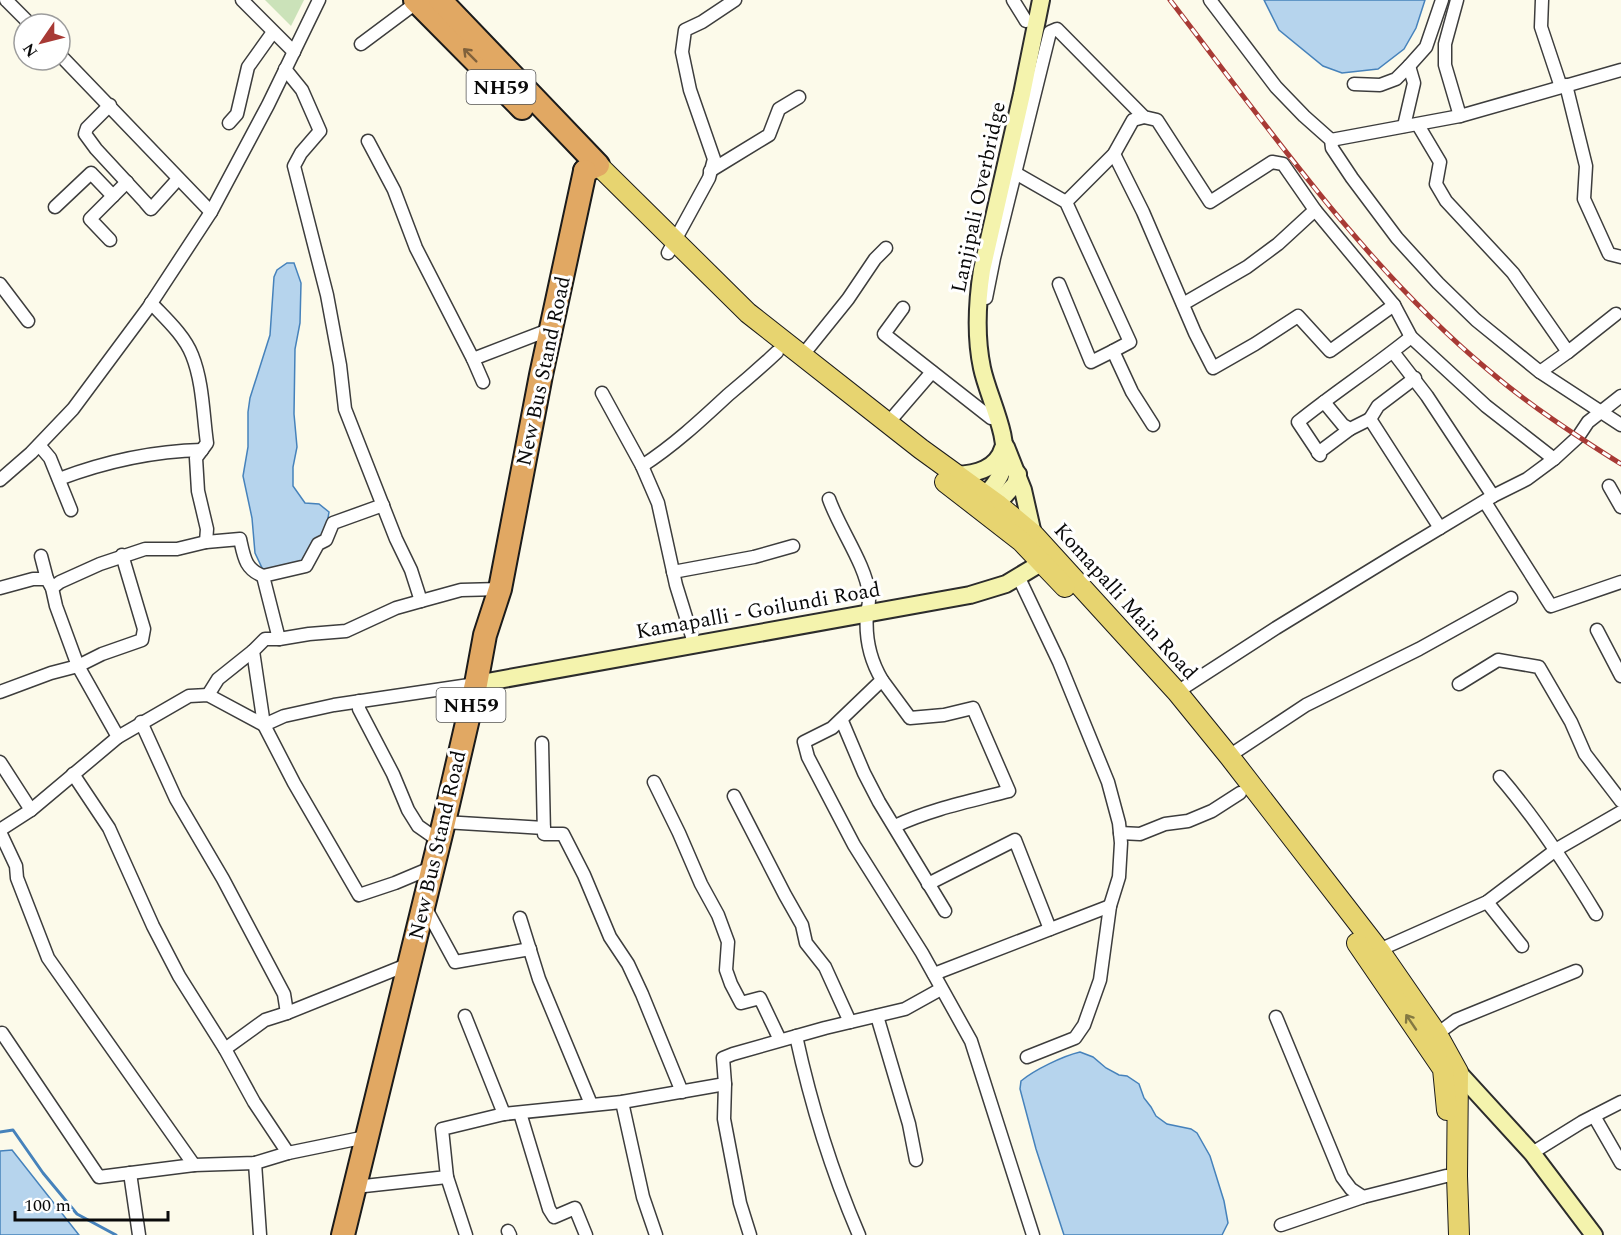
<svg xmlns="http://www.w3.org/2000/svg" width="1621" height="1235" viewBox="0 0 1621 1235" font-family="Spectral,serif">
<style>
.green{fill:#cbe2b9}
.water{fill:#b6d4ed;stroke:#4682bb;stroke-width:1.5}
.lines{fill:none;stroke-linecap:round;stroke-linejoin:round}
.stream{stroke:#4682bb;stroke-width:3}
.street-casing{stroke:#3d3d3d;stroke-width:15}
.secondary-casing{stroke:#2c2c2c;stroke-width:20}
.primary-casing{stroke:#1b1b1b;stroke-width:22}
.highway-casing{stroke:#1b1b1b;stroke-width:26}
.street{stroke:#fff;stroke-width:12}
.secondary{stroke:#f4f3ad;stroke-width:16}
.primary{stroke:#e7d470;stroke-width:20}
.highway{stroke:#e1a863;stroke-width:22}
.rail-casing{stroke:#a83a35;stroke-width:5}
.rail{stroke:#fff;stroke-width:3;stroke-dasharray:9;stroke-linecap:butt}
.oneway{stroke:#80613b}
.oneway2{stroke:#847942}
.labels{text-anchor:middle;stroke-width:6;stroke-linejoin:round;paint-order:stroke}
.shield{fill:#fff;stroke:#545454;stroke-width:1.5}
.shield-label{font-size:20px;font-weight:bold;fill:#0a0a0a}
.street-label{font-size:21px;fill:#0a0a0a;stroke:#fff}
</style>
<rect width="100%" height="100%" fill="#fcfaea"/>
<path class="green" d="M265,0H304L291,26Z"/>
<g class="water">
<path d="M1264,0H1425L1416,28L1404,49L1378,69L1342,73L1323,66L1279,30Z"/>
<path d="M287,263H294L301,283L300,323L295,349L294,414L297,447L293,467V486L305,503L319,504L329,512L325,536L307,561L264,572L255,553L252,518L243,476L248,447V412L250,398L270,335L274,277L277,270Z"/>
<path d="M1080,1052L1093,1057L1106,1068L1119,1075L1127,1076L1139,1084L1144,1098L1151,1107L1156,1116L1167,1124L1191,1129L1197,1133L1210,1156L1224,1201L1228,1223L1222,1235H1064L1036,1149L1020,1089L1021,1081C1034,1070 1063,1056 1080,1052Z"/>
<path d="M12,1150L79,1235H0V1151Z"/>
</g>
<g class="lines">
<path class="stream" d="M0,1132L13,1130L43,1173L77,1214L116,1235"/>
<g class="street-casing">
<g id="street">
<path d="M6,0L30,24"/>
<path d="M242,0L294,52"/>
<path d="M1013,0L1026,21"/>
<path d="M1210,0L1276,87L1304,116L1331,140L1332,148L1352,178L1397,238L1438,283L1476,320L1540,372L1621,425"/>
<path d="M1457,0L1445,44V65L1460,116"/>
<path d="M1542,0L1541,27L1561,87"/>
<path d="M361,44L420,0"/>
<path d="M60,55L211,212"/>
<path d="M285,69L302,90L320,131L301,153L294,166L327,295L340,365L345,409L396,539L411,570L421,601L461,590L500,589"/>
<path d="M1354,84L1380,85L1396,79L1409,66L1426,47L1442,0"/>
<path d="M1566,85L1586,166L1584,199L1609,254L1621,257"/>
<path d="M110,105L87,128L85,134L96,149L145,202L151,209L178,179"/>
<path d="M229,123L237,114L248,67L273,32"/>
<path d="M1418,125L1440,162L1436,184L1446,201L1513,273L1568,352L1616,314"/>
<path d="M1404,126L1414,83L1409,66"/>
<path d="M1331,140L1460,116L1621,70"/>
<path d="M368,141L394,190L416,248L473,359L483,382"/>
<path d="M1114,154L1143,212L1195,333L1213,368L1255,344L1298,316L1330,351L1394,305"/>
<path d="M710,171L769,135L779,109L799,97"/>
<path d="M1017,174L1066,202L1130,342L1113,351L1132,392L1153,425"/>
<path d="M1066,202L1114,154L1133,120L1144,117"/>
<path d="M55,207L91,173L113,196"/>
<path d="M110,240L90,219L127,182"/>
<path d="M668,253L709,178L714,159L690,90L682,52L685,30L702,22L735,0"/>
<path d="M0,284L28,321"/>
<path d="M1059,284L1091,362L1113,351"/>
<path d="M986,298L994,258L1050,32L1057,29L1144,117L1157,120L1210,202L1272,162L1283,164L1315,210L1394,305L1411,337L1486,406L1554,459"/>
<path d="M151,303C166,319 184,335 192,355C203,382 203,415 207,443L196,458L198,491L207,529L206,542"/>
<path d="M1183,304L1247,267L1278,244L1315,210"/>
<path d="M903,308L884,334L991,418"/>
<path d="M1393,352L1427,396L1493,496"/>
<path d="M802,356L848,299L875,259L886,248"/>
<path d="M473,359L551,329"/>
<path d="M1540,372L1568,352"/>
<path d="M602,393L642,466L658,503L676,585L694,643"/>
<path d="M1324,402L1343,425L1350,429L1370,419L1440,528"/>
<path d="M1370,419L1378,406L1415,378"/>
<path d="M888,423L932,372"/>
<path d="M39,445L50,458L71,510"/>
<path d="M1318,453L1350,429"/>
<path d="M1320,455L1298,422C1335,392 1374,367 1411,337"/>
<path d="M642,466C673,446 700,421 728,395C745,381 761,367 777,352"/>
<path d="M59,479C104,462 154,451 202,450"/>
<path d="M0,480L31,453L73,409L148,308L211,212L268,105L319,0"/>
<path d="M1609,486L1621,507"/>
<path d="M829,499C839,528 866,565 869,594C870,600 868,607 867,613C865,637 870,660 882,680L832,728L804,742L808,757L854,845L922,953L971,1041L1033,1235"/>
<path d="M1485,502L1551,606L1621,582"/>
<path d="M383,505L333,523L326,540L318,544L306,566L263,576L279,639H265L253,651L264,725L294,783L359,895L395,883L433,867"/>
<path d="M41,556L47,579"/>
<path d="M673,572L754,557L793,546"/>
<path d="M1019,578L1059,662L1108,782L1119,823L1121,843L1119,877L1110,906L1100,980L1084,1025L1075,1038L1027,1057"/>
<path d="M0,588L33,579H47L52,588L56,606L78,666L102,654L142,640L144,629L122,555"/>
<path d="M52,588L60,582L100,564L145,549H177L206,542L240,539C244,557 245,569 263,576"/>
<path d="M1597,630L1621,676"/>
<path d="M279,639L309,634L346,631L396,608L421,601"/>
<path d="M882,680L910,718L944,715L973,708L1009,791C971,801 931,809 895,826"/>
<path d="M1459,684L1498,660L1539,667L1571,722L1585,754L1621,801"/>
<path d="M0,692L51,673L78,666L118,737L189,696L208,695L264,725L284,716L334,705L476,684"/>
<path d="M1177,692L1276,628L1400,552L1493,496L1527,479L1554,459L1578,437L1588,422L1621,396"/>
<path d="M208,695L218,679L253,651"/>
<path d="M359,701V709L393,774L408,810L418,826L438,840"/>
<path d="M842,721L864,773L879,802L945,911"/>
<path d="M141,722L176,799L223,879L284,994L287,1013L409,964"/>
<path d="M542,743L544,834H563L584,875L610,937L628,964L642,994L682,1092"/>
<path d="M1229,756L1306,705L1419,649L1511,598"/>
<path d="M0,762L31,810"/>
<path d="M73,774L109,828L153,926L179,976L225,1049L254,1102L288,1153"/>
<path d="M1500,777C1537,820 1567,866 1596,914"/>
<path d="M654,782L679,833L701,884L718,915L728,942L726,970L731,984L741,1003L760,998L780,1040"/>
<path d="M734,796L785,895L802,925L806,943L825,967L850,1022"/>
<path d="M444,822L544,828"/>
<path d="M0,830L31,810L118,737"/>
<path d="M0,832L16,866L17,878L48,958L194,1165"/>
<path d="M1120,833L1140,834L1165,824L1188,821L1212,811L1240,793"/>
<path d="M928,884L1015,840L1050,929"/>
<path d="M1487,902L1522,946"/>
<path d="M424,905L455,962L530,949"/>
<path d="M520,918L539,979L591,1104"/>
<path d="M1379,950L1487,902L1557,849L1621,812"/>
<path d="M934,974L1110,906"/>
<path d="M465,1016L504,1114"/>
<path d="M877,1016L909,1124L916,1160"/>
<path d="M1276,1017L1342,1177L1351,1189L1363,1197"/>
<path d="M2,1033L99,1177L194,1165L255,1163L288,1153L366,1137"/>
<path d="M1437,1034L1456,1020L1576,971"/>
<path d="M796,1036C811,1105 831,1170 859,1235"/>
<path d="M225,1049L265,1020L287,1013"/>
<path d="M725,1084L724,1119L740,1203L750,1235"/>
<path d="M622,1102L643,1197L656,1235"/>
<path d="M520,1113L549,1209L554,1217L575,1208L586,1235"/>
<path d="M1594,1116L1621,1163"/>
<path d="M1532,1153L1582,1122L1621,1102"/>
<path d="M255,1163L260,1235"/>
<path d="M130,1173L139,1235"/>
<path d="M447,1177L466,1235"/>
<path d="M355,1187L447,1177L442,1129L504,1114L622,1102L725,1084L723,1058L733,1054L825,1028L905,1009L941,989"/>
<path d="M1281,1225L1363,1197L1446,1176"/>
<path d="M508,1231L510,1235"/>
</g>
</g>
<g class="secondary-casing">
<g id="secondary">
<path d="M1006,447L1023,490L1033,534"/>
<path d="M956,475C976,474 997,469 1003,448"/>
<path d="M997,504L1015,484L1018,474"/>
<path d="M976,505C986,494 1000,481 1003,467C1011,438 988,397 982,368C975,335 977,303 982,270L1022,94L1041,0"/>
<path d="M476,684L970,595L1006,584L1041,563"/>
<path d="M1450,1071L1458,1072L1532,1153L1594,1235"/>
</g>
</g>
<g class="primary-casing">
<g id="primary">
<path d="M598,165L748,313L921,449L997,504L1033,534L1177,692L1229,756L1379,950L1437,1034L1458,1072L1457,1176L1459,1235"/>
<path d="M945,482L1021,541L1065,587"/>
<path d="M1357,943L1443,1069L1447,1110"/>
</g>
</g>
<g class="highway-casing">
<g id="highway">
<path d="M415,0L522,108"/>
<path d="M440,0L598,165L585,171"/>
<path d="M343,1235L444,822L476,684L485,635L500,589L541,375L585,171"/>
</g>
</g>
<use href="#street" class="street"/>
<use href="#secondary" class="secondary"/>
<use href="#primary" class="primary"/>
<use href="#highway" class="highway"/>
<g class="rail-casing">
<path id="rail" d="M1170,0C1267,126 1365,267 1487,369C1529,405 1575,435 1621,464"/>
</g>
<use href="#rail" class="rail"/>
</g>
<defs><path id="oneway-shaft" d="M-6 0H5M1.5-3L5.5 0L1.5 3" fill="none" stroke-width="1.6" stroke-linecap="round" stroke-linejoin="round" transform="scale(1.5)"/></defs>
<use class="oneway" href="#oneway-shaft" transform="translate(470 55) rotate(-135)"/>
<use class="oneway2" href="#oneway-shaft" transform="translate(1411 1022) rotate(-124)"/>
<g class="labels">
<g class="shield">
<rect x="466.5" y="70" width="69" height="34" rx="4.5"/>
<rect x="436.5" y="688" width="69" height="34" rx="4.5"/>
</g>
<g class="shield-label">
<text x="501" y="94">NH59</text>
<text x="471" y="712">NH59</text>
</g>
<g class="street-label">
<text transform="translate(978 197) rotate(-78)" y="7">Lanjipali Overbridge</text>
<text transform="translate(543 371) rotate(-78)" y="7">New Bus Stand Road</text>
<text transform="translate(1126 601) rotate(48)" y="7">Komapalli Main Road</text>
<text transform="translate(758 610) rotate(-10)" y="7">Kamapalli - Goilundi Road</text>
<text transform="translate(437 845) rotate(-77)" y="7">New Bus Stand Road</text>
</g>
</g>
<g transform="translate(42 42) rotate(235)"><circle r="28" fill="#ffffff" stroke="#9d9d9d" stroke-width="1.5"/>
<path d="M0-4.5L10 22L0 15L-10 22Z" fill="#a83a35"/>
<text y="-9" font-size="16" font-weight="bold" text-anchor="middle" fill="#0a0a0a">N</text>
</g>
<path d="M15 1211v9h153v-9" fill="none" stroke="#0a0a0a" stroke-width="3"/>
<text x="24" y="1211" font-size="18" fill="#0a0a0a" stroke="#ffffff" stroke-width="4.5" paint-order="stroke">100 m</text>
</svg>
